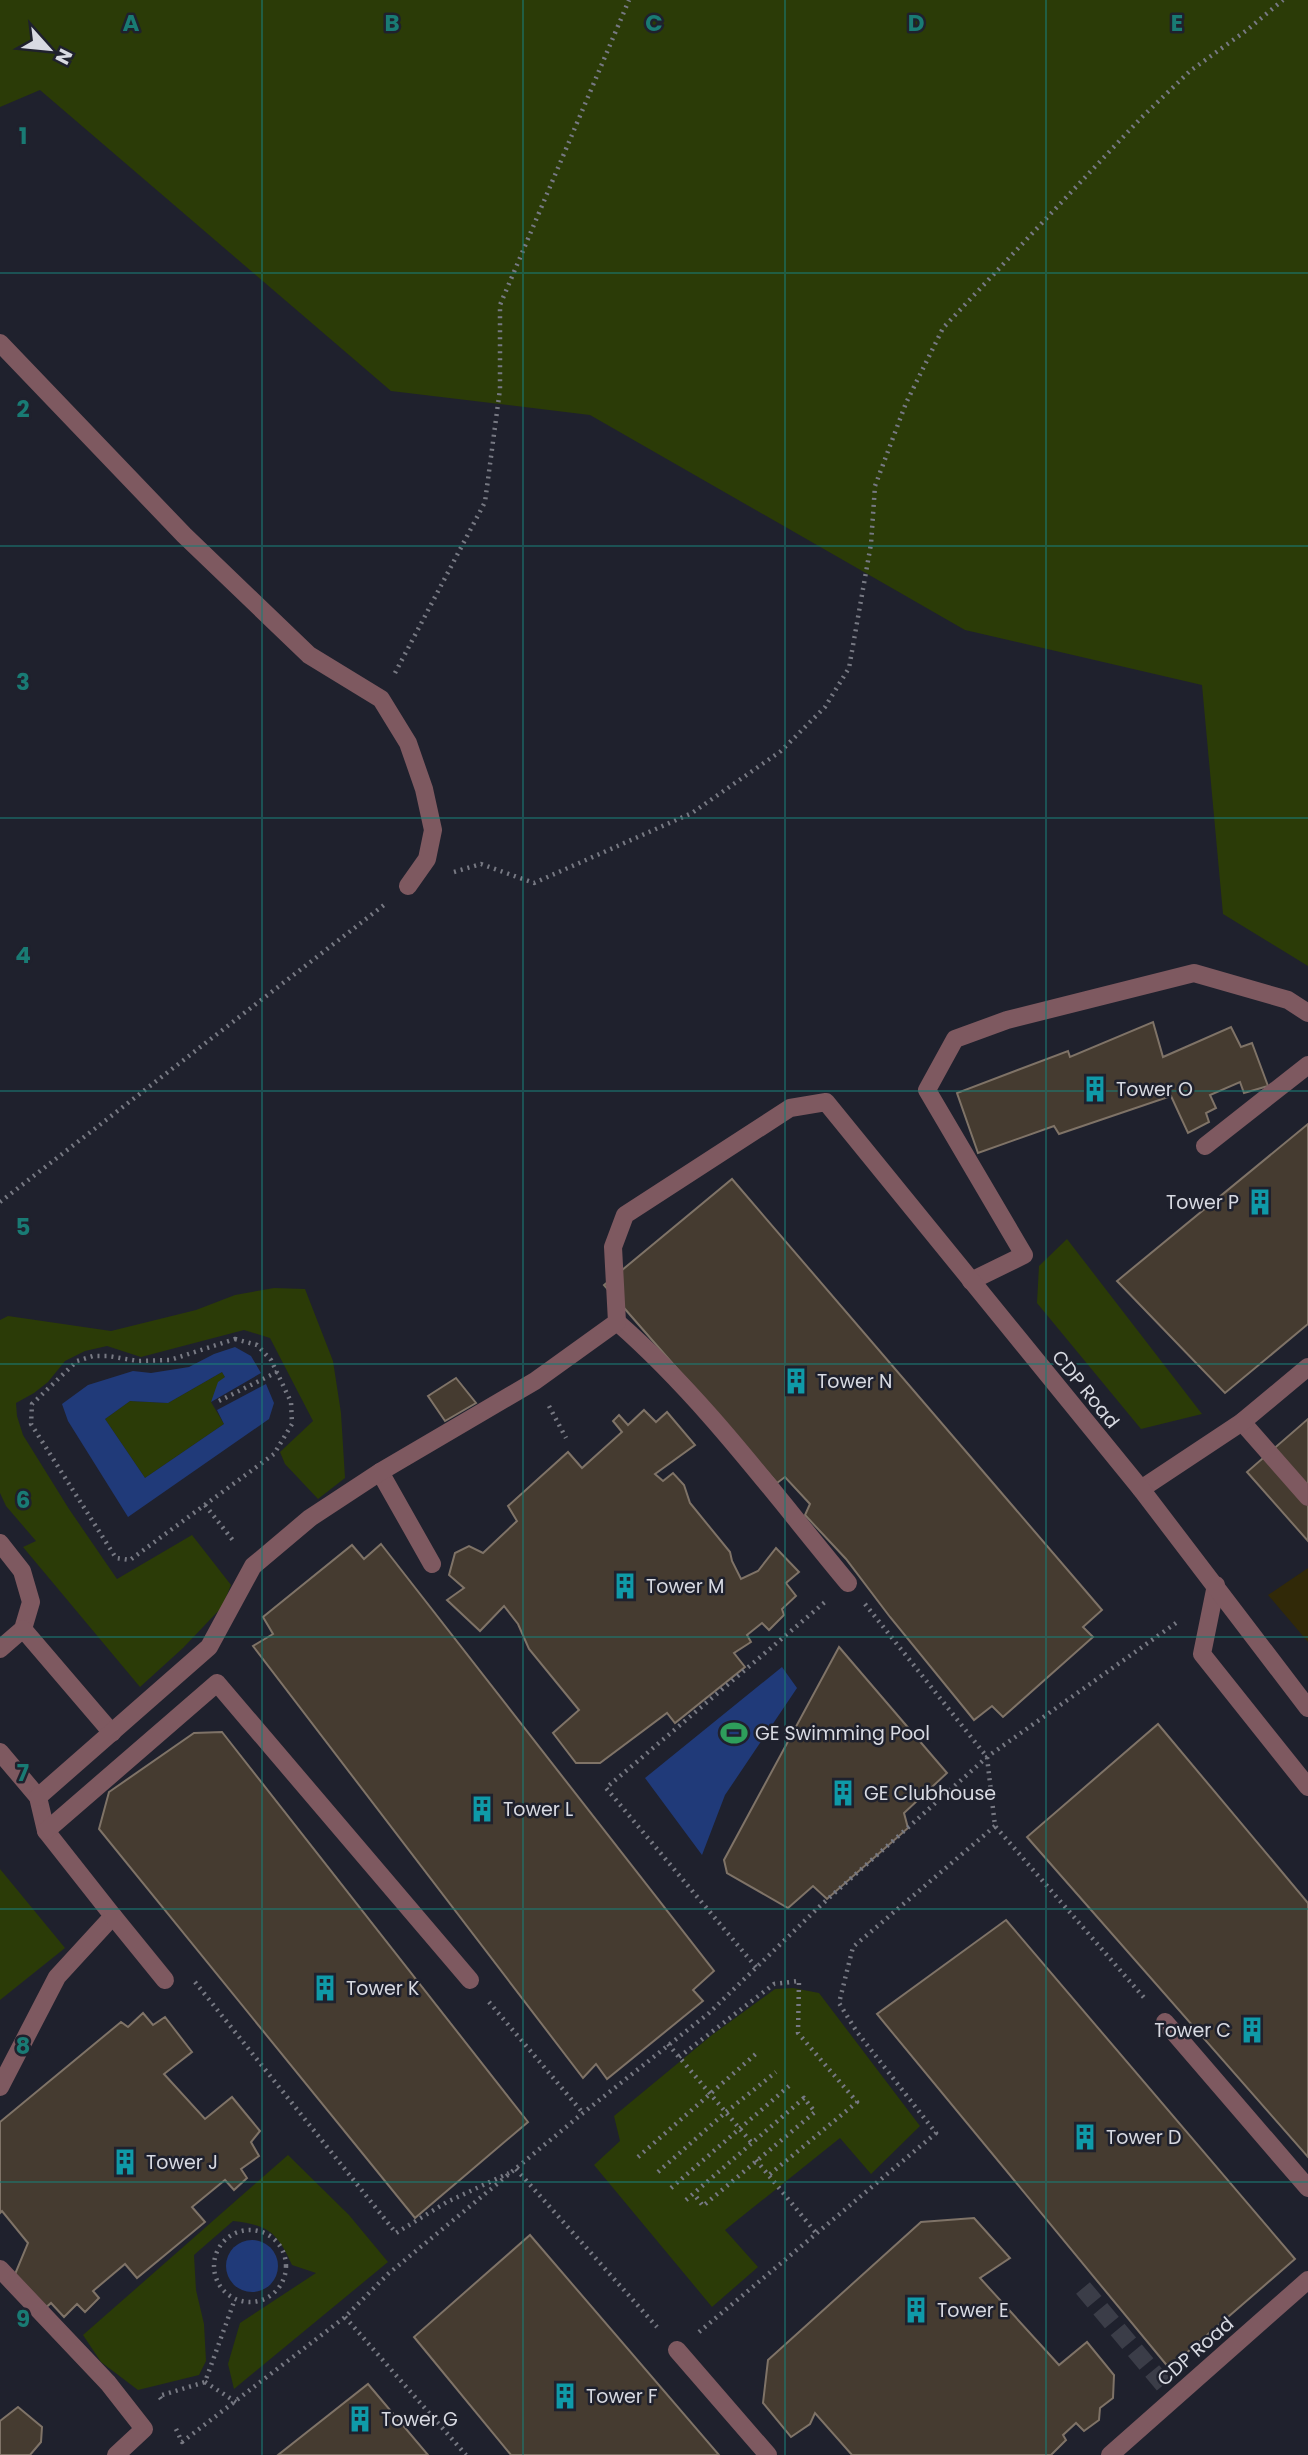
<svg xmlns="http://www.w3.org/2000/svg" width="1308" height="2455" viewBox="0 0 1308 2455" font-family="Poppins,sans-serif">
<style>
.green{fill:#2b3b07}
.sand{fill:#312908}
.water{fill:#203a79}
.building{fill:#453b30;stroke:#7f7367;stroke-width:2}
.lines{fill:none;stroke-linecap:round;stroke-linejoin:round}
.minor-tunnel{stroke:#3b3d48;stroke-width:18;stroke-dasharray:18 9;stroke-linecap:butt}
.path{stroke:#777983;stroke-width:4.5;stroke-dasharray:2 5;stroke-linecap:butt}
.minor{stroke:#7e5960;stroke-width:18}
.grid{fill:none;stroke:#197b74;stroke-width:2;stroke-opacity:0.55}
.labels{text-anchor:middle;stroke-width:5;stroke-linejoin:round;paint-order:stroke}
.poi-label{font-size:19px;fill:#d8dae2;stroke:#1f212d;text-anchor:start}
.street-label{font-size:19px;fill:#d8dae2;stroke:#1f212d}
.grid-label{font-size:23px;text-anchor:middle;font-weight:bold;fill:#197b74;stroke:#1f212d;stroke-width:5;stroke-linejoin:round;paint-order:stroke}
</style>
<rect width="100%" height="100%" fill="#1f212d"/>
<g class="green">
<path d="M0,0H1308V966L1223,914L1202,685L965,630L590,415L391,391L40,90L0,107Z"/>
<path d="M1067,1239L1202,1414L1141,1429L1037,1303L1039,1266Z"/>
<path d="M274,1288L305,1289L333,1361L341,1413L345,1478L318,1499L285,1464L280,1452L313,1421L270,1338L244,1330L141,1357L107,1346L85,1351L65,1361L48,1382L34,1393L16,1403L17,1416L23,1435L69,1509L117,1579L192,1535L231,1585L222,1607L183,1648L140,1687L23,1547L36,1541L6,1506L0,1493V1320L8,1316L111,1331L196,1310L235,1295Z"/>
<path d="M222,1372L225,1377L211,1402L224,1424L145,1478L105,1419L130,1401L168,1403Z"/>
<path d="M0,1869L65,1948L0,2000Z"/>
<path d="M793,1988L819,1993L920,2126L871,2174L840,2138L725,2230L758,2267L712,2307L594,2165L620,2141L614,2116L712,2035L775,1989Z"/>
<path d="M288,2155L349,2215L388,2262L234,2389L228,2364L240,2323L316,2273L292,2265C278,2233 269,2225 233,2221L194,2255L196,2290L204,2324L206,2361L199,2375L138,2390L101,2362L83,2335Z"/>
</g>
<path class="sand" d="M1308,1568V1642L1268,1595Z"/>
<g class="water">
<path d="M235,1347L251,1356L261,1373L211,1402L218,1382L225,1377L222,1372L168,1403L130,1401L105,1419L145,1478L224,1424L217,1410L266,1384L274,1403L269,1419L128,1517L68,1421L62,1404L88,1385L133,1371L151,1373L189,1367L214,1354Z"/>
<path d="M782,1667L797,1688L725,1795L702,1855L645,1778Z"/>
<circle cx="252" cy="2266" r="26"/>
</g>
<g class="building">
<path d="M1153,1022L1163,1057L1231,1027L1241,1047L1252,1043L1268,1086L1244,1093L1240,1082L1210,1095L1216,1108L1206,1113L1209,1122L1188,1133L1171,1096L1059,1134L1054,1126L978,1153L957,1093L1068,1051L1070,1057Z"/>
<path d="M1308,1124V1324L1225,1393L1117,1281Z"/>
<path d="M732,1179L1102,1610L1083,1627L1093,1637L1003,1717L992,1706L974,1720L890,1617L846,1559L805,1515L810,1504L785,1477L777,1483L604,1285Z"/>
<path d="M456,1378L476,1403L445,1421L428,1396Z"/>
<path d="M644,1410L656,1422L667,1412L695,1445L655,1474L663,1481L673,1473L684,1485L690,1503L730,1552L732,1561L741,1579L758,1571L776,1548L799,1572L786,1583L796,1596L782,1609L784,1615L769,1630L762,1623L747,1635L751,1642L734,1653L745,1667L675,1723L667,1713L600,1763H576L553,1733L579,1710L529,1649L518,1624L504,1606L480,1631L447,1600L464,1588L449,1575L455,1553L469,1546L483,1553L517,1521L508,1506L568,1452L582,1468L622,1432L613,1421L619,1415L628,1425Z"/>
<path d="M1308,1419V1541L1247,1472Z"/>
<path d="M381,1544L714,1971L693,1990L703,2001L607,2079L596,2064L583,2078L253,1646L273,1634L263,1617L352,1545L364,1559Z"/>
<path d="M839,1647L947,1773L904,1813L908,1828L827,1899L813,1886L788,1908L727,1873L724,1860Z"/>
<path d="M1158,1724L1308,1903V2157L1027,1837Z"/>
<path d="M222,1732L528,2122L415,2218L99,1829L109,1792L194,1733Z"/>
<path d="M1006,1920L1295,2259L1169,2368L877,2014Z"/>
<path d="M143,2013L153,2025L165,2017L192,2052L164,2074L205,2119L232,2097L260,2131L251,2142L259,2156L241,2169L247,2178L234,2190L225,2180L192,2207L205,2222L137,2278L125,2264L93,2291L99,2298L85,2312L77,2304L64,2317L51,2303L43,2310L13,2279L28,2243L2,2211L0,2213V2122L121,2022L128,2027Z"/>
<path d="M974,2218L1010,2258L980,2278L1059,2365L1087,2342L1114,2375L1113,2398L1100,2408L1099,2420L1084,2431L1076,2423L1063,2435L1066,2440L1051,2455H852L815,2413L810,2424L791,2437L763,2403L768,2360L921,2222Z"/>
<path d="M530,2235L719,2455H511L414,2337Z"/>
<path d="M368,2384L428,2455H278Z"/>
<path d="M18,2407L42,2427L41,2442L30,2455H0V2421Z"/>
</g>
<g class="lines">
<path class="minor-tunnel" d="M1083,2288L1174,2397"/>
<g class="path">
<path d="M395,673L485,502L500,389V305L629,0"/>
<path d="M454,872L481,864L534,883L692,813L781,751L825,707L849,668L871,544L875,486L906,403L943,328L1141,118L1190,71L1247,30L1283,0"/>
<path d="M0,1202L384,905"/>
<path d="M235,1339L257,1345L271,1360L291,1402L292,1424L274,1454L130,1560L116,1558L31,1424L32,1404L77,1361L93,1356H108L138,1361L170,1360Z"/>
<path d="M219,1401L277,1372"/>
<path d="M549,1406L566,1438"/>
<path d="M205,1505L235,1543"/>
<path d="M865,1604L987,1757L995,1826L1146,2000"/>
<path d="M756,1967L606,1788L825,1602"/>
<path d="M195,1982L396,2233L447,2202L509,2173"/>
<path d="M489,2002L583,2113"/>
<path d="M668,2044L751,2142"/>
<path d="M679,2057L774,1984L799,1981L798,2033L857,2102L769,2175"/>
<path d="M638,2157L758,2052"/>
<path d="M756,2160L817,2234"/>
<path d="M516,2169L657,2327"/>
<path d="M658,2172L726,2112L776,2072"/>
<path d="M671,2188L789,2086"/>
<path d="M686,2200L804,2098L815,2112L703,2206L694,2194"/>
<circle cx="250" cy="2266" r="36"/>
<path d="M345,2317L466,2455"/>
<path d="M699,2332L936,2133L857,2032L839,2003L853,1947L995,1826"/>
<path d="M205,2382L236,2402"/>
<path d="M161,2399L159,2396L205,2382L235,2299"/>
<path d="M176,2429L182,2442L345,2317L388,2274L583,2113L709,2013L820,1906L987,1757L1176,1623"/>
</g>
<g class="minor">
<path d="M0,343L184,535L309,655L381,699L408,743L424,789L433,830L427,859L408,886"/>
<path d="M1205,1146L1308,1065"/>
<path d="M971,1281L1024,1255L927,1090L955,1039L1007,1020L1194,973L1288,1000L1308,1013"/>
<path d="M617,1322C704,1398 774,1494 848,1583"/>
<path d="M1242,1422L1308,1497"/>
<path d="M380,1472L432,1564"/>
<path d="M1141,1489L1242,1422L1308,1367"/>
<path d="M0,1543L22,1571L31,1602L23,1629L0,1649"/>
<path d="M1216,1585L1202,1654L1308,1787"/>
<path d="M23,1629L112,1733"/>
<path d="M0,1752L38,1797L46,1831L113,1916L57,1977L0,2087"/>
<path d="M38,1797L209,1647L253,1566L310,1518L380,1472L535,1381L617,1322L613,1247L625,1215L790,1108L826,1102L1141,1489L1308,1708"/>
<path d="M46,1831L217,1683L470,1980"/>
<path d="M113,1916L165,1980"/>
<path d="M1165,2022L1308,2188"/>
<path d="M0,2269L108,2383L144,2429L116,2455"/>
<path d="M677,2350L768,2455"/>
<path d="M1110,2455L1308,2280"/>
</g>
</g>
<path class="grid" d="M262,0V2455M523,0V2455M785,0V2455M1046,0V2455M0,273H1308M0,546H1308M0,818H1308M0,1091H1308M0,1364H1308M0,1637H1308M0,1909H1308M0,2182H1308"/>
<defs>
<g id="building-bare" transform="scale(2.1)"><path d="M-4-6H4V6H1V3H-1V6H-4ZM-2.5-4.3h1.7v1.8h-1.7ZM.8-4.3h1.7v1.8H.8ZM-2.5-1h1.7V.8h-1.7ZM.8-1h1.7V.8H.8Z" fill="#0f9aa8" stroke="#1f212d" stroke-width="2.5" paint-order="stroke"/></g>
<g id="stadium-bare" transform="scale(2.1)"><path d="M0-5a6.5 5 0 1 0 0 10a6.5 5 0 1 0 0-10ZM-3.5-1.8h7v3.6h-7Z" fill="#2e9e5b" stroke="#1f212d" stroke-width="2.5" paint-order="stroke"/></g>
</defs>
<g fill-rule="evenodd">
<use href="#building-bare" x="1095" y="1089"/>
<use href="#building-bare" x="1260" y="1202"/>
<use href="#building-bare" x="796" y="1381"/>
<use href="#building-bare" x="625" y="1586"/>
<use href="#stadium-bare" x="734" y="1733"/>
<use href="#building-bare" x="843" y="1793"/>
<use href="#building-bare" x="482" y="1809"/>
<use href="#building-bare" x="325" y="1988"/>
<use href="#building-bare" x="1252" y="2030"/>
<use href="#building-bare" x="1085" y="2137"/>
<use href="#building-bare" x="125" y="2162"/>
<use href="#building-bare" x="916" y="2310"/>
<use href="#building-bare" x="565" y="2396"/>
<use href="#building-bare" x="360" y="2419"/>
</g>
<g class="labels">
<g class="poi-label">
<text x="1116" y="1096">Tower O</text>
<text x="1239" y="1209" text-anchor="end">Tower P</text>
<text x="817" y="1388">Tower N</text>
<text x="646" y="1593">Tower M</text>
<text x="755" y="1740">GE Swimming Pool</text>
<text x="864" y="1800">GE Clubhouse</text>
<text x="503" y="1816">Tower L</text>
<text x="346" y="1995">Tower K</text>
<text x="1231" y="2037" text-anchor="end">Tower C</text>
<text x="1106" y="2144">Tower D</text>
<text x="146" y="2169">Tower J</text>
<text x="937" y="2317">Tower E</text>
<text x="586" y="2403">Tower F</text>
<text x="381" y="2426">Tower G</text>
</g>
<g class="street-label">
<text transform="translate(1086 1389) rotate(51)" y="7">CDP Road</text>
<text transform="translate(1195 2351) rotate(-41)" y="7">CDP Road</text>
</g>
</g>
<g class="grid-label">
<text x="131" y="31">A</text>
<text x="392" y="31">B</text>
<text x="654" y="31">C</text>
<text x="916" y="31">D</text>
<text x="1177" y="31">E</text>
<text x="23" y="144">1</text>
<text x="23" y="417">2</text>
<text x="23" y="690">3</text>
<text x="23" y="963">4</text>
<text x="23" y="1235">5</text>
<text x="23" y="1508">6</text>
<text x="23" y="1781">7</text>
<text x="23" y="2054">8</text>
<text x="23" y="2327">9</text>
</g>
<g transform="translate(49 49) rotate(117)" stroke="#1f212d" stroke-width="5" paint-order="stroke">
<path d="M0-5L12 26L0 18L-12 26Z" fill="#d8dae2"/>
<text y="-10" font-size="19" font-weight="bold" text-anchor="middle" fill="#d8dae2">N</text>
</g>
</svg>
